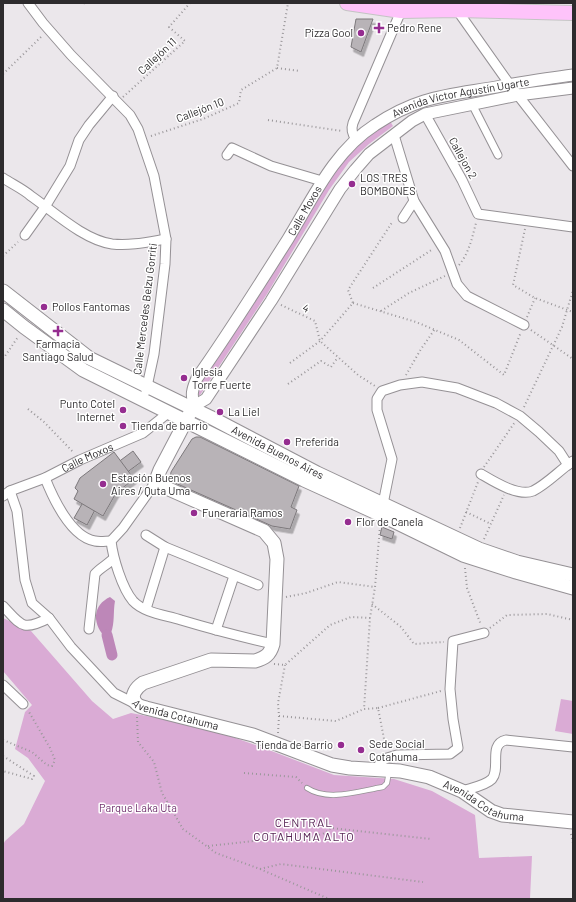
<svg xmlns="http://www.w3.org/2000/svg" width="576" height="902" viewBox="0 0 576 902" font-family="Barlow,sans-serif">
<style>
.green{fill:#daabd5}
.water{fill:#bd87b8}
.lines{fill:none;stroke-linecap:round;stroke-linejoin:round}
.canal{stroke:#bd87b8;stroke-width:11}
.building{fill:#b8b3b7;stroke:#7c787b;filter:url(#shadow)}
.service-casing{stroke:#959195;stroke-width:6}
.pedestrian-casing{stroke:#959195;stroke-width:9}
.minor-casing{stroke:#959195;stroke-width:11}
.tertiary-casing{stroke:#959195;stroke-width:13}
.secondary-casing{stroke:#959195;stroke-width:15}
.primary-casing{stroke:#c4c4c4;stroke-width:16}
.path{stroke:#9a979a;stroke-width:2;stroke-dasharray:1 3;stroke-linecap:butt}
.service{stroke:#fff;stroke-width:4.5}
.pedestrian{stroke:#fff;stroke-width:7}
.minor{stroke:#fff;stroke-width:9}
.tertiary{stroke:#fff;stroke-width:11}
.secondary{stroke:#fff;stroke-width:13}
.primary{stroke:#fec3fa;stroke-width:14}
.poi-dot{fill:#952d90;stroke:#fff;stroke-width:1.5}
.labels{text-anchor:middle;stroke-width:3;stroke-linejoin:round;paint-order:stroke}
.poi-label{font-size:11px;fill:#2d2b2d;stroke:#fff;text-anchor:start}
.street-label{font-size:11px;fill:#2d2b2d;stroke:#fff}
.park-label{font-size:11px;fill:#71306e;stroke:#fff}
.neighbourhood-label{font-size:12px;letter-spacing:1px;fill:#582555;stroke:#fff}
</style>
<defs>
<filter id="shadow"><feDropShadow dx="2.5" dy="4.5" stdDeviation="0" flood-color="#0004"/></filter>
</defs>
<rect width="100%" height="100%" fill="#ebe7eb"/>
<g class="green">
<path d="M390,121L393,126L369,144L349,162L329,190L267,294L200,395H197L195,392L263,289L326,184L345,158L363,140Z"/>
<path d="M3,618L31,631L92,701L113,719L131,713L157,718L224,734L261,747L334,775L394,779L432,791L475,815L479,858L532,856L530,899H3V845L5,841L24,824L45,781L28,758L15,749L25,712L32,705L3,671Z"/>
<path d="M561,699L573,701V734L555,731Z"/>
</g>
<path class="water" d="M110,597L115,601C113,612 115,622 111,633L104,636C92,622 93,605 110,597Z"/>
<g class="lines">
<path class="canal" d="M107,635L112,655"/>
</g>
<g class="building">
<path d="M356,19H373L361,52L351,47Z"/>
<path d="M196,437H200L299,486L291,507L297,510L290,529L272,526L173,482L170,479L171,472L192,439Z"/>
<path d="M133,451L141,462L107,487L87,525L74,518L97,478Z"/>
<path d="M114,452L134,479L116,493L103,516L74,499L78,491L75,488L80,478Z"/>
<path d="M382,527L394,532L392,539L380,535Z"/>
</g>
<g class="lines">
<g class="service-casing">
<path id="service" d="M307,788C328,802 359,791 383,787L387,783L389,771"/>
</g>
<g class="pedestrian-casing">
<path id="pedestrian" d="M472,104L498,155"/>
</g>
<g class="minor-casing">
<g id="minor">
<path d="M28,3L43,23L71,55L130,115L138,129L154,176L166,239L165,264L154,354L146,391"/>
<path d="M457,10L510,85L573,166"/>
<path d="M425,114L462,180L478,214L573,227"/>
<path d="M394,135L414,201L445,251L457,284L467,296L524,325"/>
<path d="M356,139C352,134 351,129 353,123L401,11"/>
<path d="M227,155L232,148L271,166L322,181"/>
<path d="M3,178C12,184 23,189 31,196C54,212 84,240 112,244C130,246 148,242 166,239"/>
<path d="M403,218L414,201"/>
<path d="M25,235L45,207L70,166L79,140L89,125L113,96"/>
<path d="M481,474C493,481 518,497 533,491C547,484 560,470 573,461"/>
<path d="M45,478C53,498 71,537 95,541C100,542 106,541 111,541"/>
<path d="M155,483L123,528L111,541C113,558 122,588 133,601C144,613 166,615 181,620C211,629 242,637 273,644"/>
<path d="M10,491L17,511L25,580L32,603L49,618L71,647L114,693L136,704"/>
<path id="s1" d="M3,496L10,491L45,478L80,460L143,433L168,413"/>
<path d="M383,504L392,459L377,410V399L382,391L400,385L422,382L457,388L496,403L520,416L539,432L559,451L568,465"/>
<path d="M146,535L165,547L258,585"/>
<path d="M3,606C21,625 22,632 49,618"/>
<path d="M146,609L165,547"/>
<path d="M89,629L95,574C100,568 107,565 113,559"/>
<path d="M216,630L234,576"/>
<path d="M3,685L23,704"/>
<path d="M378,770L380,762L387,758L397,755L450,754L458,748L453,719L450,689L453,641L484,633"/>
<path d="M462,791C471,788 485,786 492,779C501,768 488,744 506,740L573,747"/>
</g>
</g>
<g class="tertiary-casing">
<g id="tertiary">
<path id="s2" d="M194,406C191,394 192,390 197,378C229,333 258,286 288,239C313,198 334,151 375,125C390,115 408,106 424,101C449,93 476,91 501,86C525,82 549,78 573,75"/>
<path d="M192,409L194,406L206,399L271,301L340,189L355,170L369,154L412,121L425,114L518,95L573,88"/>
</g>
</g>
<g class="secondary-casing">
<g id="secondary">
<path id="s3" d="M3,291L89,358L210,417L317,473L479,549L517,562L573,575"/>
<path d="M3,310L24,327L83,370L304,480L381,515L463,555L516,572L573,588"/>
<path id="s4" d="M192,409L160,470L155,483L264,531L274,543L277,559L273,644C270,655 265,658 255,661L211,660L143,683C137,687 129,696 136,703C138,706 143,707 146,708L253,735L332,765L350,768L400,771L429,777L462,791L491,811L502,815L573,822"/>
</g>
</g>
<g class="primary-casing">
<path id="primary" d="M347,3L401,11L457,10L573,13"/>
</g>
<g class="path">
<path d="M84,3L87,5"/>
<path d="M277,68L300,71"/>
<path d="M3,74L42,36"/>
<path d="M123,97L185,41L169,27L190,3"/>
<path d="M268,120L342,131"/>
<path d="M151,136L203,119L239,103L241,90L277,68L288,3"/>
<path d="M525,229L513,285L535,298L573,312"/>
<path d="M3,256L18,242"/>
<path d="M459,265C469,253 472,238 476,223"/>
<path d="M373,288L433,249"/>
<path d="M353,303L416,322L459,340L504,375L521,332"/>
<path d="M281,305L315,321L320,341L358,375L375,386"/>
<path d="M381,311L409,293L445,276"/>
<path d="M527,317L535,298"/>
<path d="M531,330L573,359"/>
<path d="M3,359L18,337"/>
<path d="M290,363L320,341L353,303L348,290L393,221"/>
<path d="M406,375L421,349L435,329"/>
<path d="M288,384L321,361L331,367L338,357"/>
<path d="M524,407L562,327L573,290"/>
<path d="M28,409L44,422L74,453"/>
<path d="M484,467L515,422"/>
<path d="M466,512L491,524"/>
<path d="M380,526L375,587L370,618L364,709L378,708L386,749"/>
<path d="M460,528L478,482"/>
<path d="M484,539L504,495"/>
<path d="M465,568L467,588L481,625"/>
<path d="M286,597L306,593L338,582L375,587"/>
<path d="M372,604L401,627L414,644L444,642"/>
<path d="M490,628L507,615L547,614L573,620"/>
<path d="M274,664L285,665L330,625L351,617L370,618"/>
<path d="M378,708L441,691"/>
<path d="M279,716L336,721L364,709"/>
<path d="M137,717L138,742L154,762L162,793L183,829L216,853L260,869L329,899"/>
<path d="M278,733L279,716L278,703L285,665"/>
<path d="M3,740L32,752L47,765L52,766L55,760L50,748L29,712"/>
<path d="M3,756L34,776L32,779L3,771"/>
<path d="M244,773L296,777L302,783"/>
<path d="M571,834L573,843"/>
<path d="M208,846L281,838H309L325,833L331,828L431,839"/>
<path d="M260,869L281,864L423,882"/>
</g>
<use href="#service" class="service"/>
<use href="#pedestrian" class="pedestrian"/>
<use href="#minor" class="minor"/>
<use href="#tertiary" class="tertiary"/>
<use href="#secondary" class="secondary"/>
<use href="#primary" class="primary"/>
</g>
<g class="poi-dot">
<path d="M377 22h4v4h4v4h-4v4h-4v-4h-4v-4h4z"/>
<circle cx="361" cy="33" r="4"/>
<circle cx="352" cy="184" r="4"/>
<circle cx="44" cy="307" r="4"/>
<path d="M56 325h4v4h4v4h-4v4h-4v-4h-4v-4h4z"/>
<circle cx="184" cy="378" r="4"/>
<circle cx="123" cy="410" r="4"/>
<circle cx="220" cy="412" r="4"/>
<circle cx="123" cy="426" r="4"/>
<circle cx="287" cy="442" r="4"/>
<circle cx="103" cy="484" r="4"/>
<circle cx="194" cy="513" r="4"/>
<circle cx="348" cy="522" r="4"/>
<circle cx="341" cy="745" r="4"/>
<circle cx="361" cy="750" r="4"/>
</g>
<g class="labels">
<g class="poi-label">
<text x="387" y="32">Pedro Rene</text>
<text x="353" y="37" text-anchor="end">Pizza Gool</text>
<text x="360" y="182">LOS TRES<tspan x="360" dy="13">BOMBONES</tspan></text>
<text x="52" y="311">Pollos Fantomas</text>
<text x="58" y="348" text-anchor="middle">Farmacia<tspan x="58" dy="13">Santiago Salud</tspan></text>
<text x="192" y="376">Iglesia<tspan x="192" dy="13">Torre Fuerte</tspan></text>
<text x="115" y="408" text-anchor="end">Punto Cotel<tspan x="115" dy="13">Internet</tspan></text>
<text x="228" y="416">La Liel</text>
<text x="131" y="430">Tienda de barrio</text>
<text x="295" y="446">Preferida</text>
<text x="111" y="482">Estación Buenos<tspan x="111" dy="13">Aires / Quta Uma</tspan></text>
<text x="202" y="517">Funeraria Ramos</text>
<text x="356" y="526">Flor de Canela</text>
<text x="369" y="748">Sede Social<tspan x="369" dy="13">Cotahuma</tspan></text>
<text x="333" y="749" text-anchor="end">Tienda de Barrio</text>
</g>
<g class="street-label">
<text transform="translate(157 56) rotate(-43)" y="4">Callejón 11</text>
<text dy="4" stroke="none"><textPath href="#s2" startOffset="431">Avenida Víctor Agustín Ugarte</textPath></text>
<text transform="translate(200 110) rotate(-21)" y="4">Callejón 10</text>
<text transform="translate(463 158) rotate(61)" y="4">Callejon 2</text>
<text dy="4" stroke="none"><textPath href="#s2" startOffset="228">Calle Moxos</textPath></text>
<text transform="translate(306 308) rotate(24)" y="4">4</text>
<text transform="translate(145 309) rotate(-83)" y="4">Calle Mercedes Belzu Gorriti</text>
<text dy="4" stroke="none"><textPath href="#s3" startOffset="320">Avenida Buenos Aires</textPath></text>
<text dy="4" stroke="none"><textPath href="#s1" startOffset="93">Calle Moxos</textPath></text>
<text dy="4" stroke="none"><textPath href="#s4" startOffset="527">Avenida Cotahuma</textPath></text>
<text dy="4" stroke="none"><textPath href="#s4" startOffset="850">Avenida Cotahuma</textPath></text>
</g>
<g class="park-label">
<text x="138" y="812">Parque Laka Uta</text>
</g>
<g class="neighbourhood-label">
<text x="304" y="827">CENTRAL<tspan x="304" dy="14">COTAHUMA ALTO</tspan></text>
</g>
</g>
<rect width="576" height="902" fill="none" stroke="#2d2b2d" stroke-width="8"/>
</svg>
